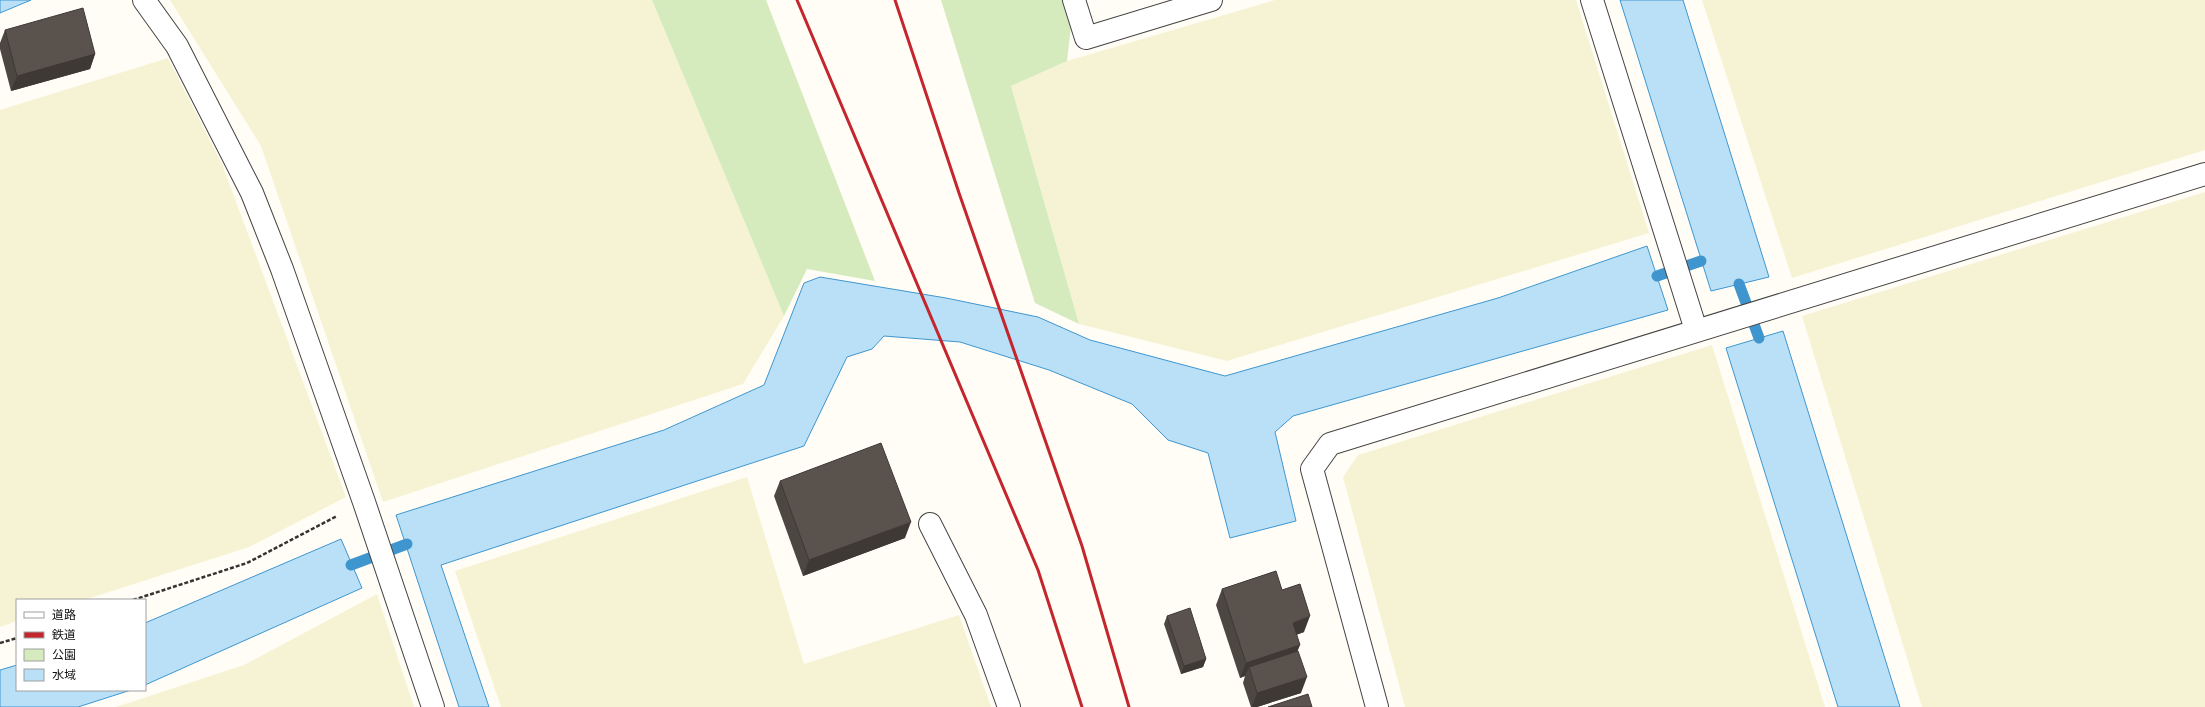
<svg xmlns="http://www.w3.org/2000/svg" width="2205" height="707" viewBox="0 0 2205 707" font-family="Spectral,'Noto Sans JP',serif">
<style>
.farmland{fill:#f6f3d4}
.green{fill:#d5ebbd}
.water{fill:#b9e0f7;stroke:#3f96cf}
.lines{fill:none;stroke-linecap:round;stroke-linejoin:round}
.stream{stroke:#3f96cf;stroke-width:11}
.minor-casing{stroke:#444;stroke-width:24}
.path{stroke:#333;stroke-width:2.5;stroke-dasharray:4 2;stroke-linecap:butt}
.minor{stroke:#fff;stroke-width:22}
.rail{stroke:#c4262e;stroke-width:3}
.wall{fill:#4d4742}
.shaded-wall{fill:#3f3936}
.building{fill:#5a524d;stroke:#3f3936}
</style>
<rect width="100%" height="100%" fill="#fffdf5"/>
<g class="farmland">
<path d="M170,0H652L784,316L743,384L383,502L261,146Z"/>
<path d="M1275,0H1576L1649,233L1227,361L1079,324L1011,86L1067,61Z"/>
<path d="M1702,0H2205V150L1792,278Z"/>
<path d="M168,58L222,164L346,497L249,547L84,600H17V621L0,627V110Z"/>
<path d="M2205,192V707H1922L1802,316Z"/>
<path d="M1712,345L1825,707H1405L1343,477L1358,455Z"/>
<path d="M747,477L804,664L959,615L991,707H501L455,571Z"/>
<path d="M377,594L414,707H116L244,665Z"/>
</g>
<g class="green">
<path d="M652,0H766L875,281L807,269L784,316Z"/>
<path d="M941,0H1074L1067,61L1011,86L1079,324L1035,303Z"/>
</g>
<g class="water">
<path d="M0,0H31L0,13Z"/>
<path d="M1620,0H1683L1769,277L1711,291Z"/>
<path d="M1647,246L1668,310L1293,416L1275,432L1296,521L1230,538L1208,453L1168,440L1132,404L1049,370L960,342L884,336L872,349L847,357L804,446L441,565L489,707H459L396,515L664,430L764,385L804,283L820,277L946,298L1038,317L1090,340L1225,376L1498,298Z"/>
<path d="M1783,331L1900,707H1838L1726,348Z"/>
<path d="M341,539L362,588L145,685V623Z"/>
<path d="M17,665V690H131L78,707H0V670Z"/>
</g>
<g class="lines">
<g class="stream">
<path d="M1657,276L1701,261"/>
<path d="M1739,284L1759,338"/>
<path d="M351,565L407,544"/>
</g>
<g class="minor-casing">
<g id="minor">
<path d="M144,0L177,46L252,193L282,269L364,502L433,707"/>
<path d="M1074,0L1086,38L1211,0"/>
<path d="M1592,0L1696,330"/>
<path d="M930,524L976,615L1009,707"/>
<path d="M1377,707L1312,469L1330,444L2205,174"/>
</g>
</g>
<g class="path">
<path d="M133,600L247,563L337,516"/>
<path d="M0,643L17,638"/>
</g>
<use href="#minor" class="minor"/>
<g class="rail">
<path d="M797,0L1038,570L1082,707"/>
<path d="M895,0L959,193L1082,546L1129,707"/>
</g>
</g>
<g class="wall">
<path d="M5,30L95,54L90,69L11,91L0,49V43Z"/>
<path d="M780,481L905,538L803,576L774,496Z"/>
<path d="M1222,589L1282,590L1304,632L1296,635L1297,651L1301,693L1257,707H1251L1243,683L1245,676L1240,678L1216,605Z"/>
<path d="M1167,616L1206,659L1203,667L1181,674L1164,624Z"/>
</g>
<g class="shaded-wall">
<path d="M95,54L90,69L11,91L17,76Z"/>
<path d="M911,522L905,538L803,576L809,560Z"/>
<path d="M1310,616L1304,632L1287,638L1293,623Z"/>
<path d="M1300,645L1294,660L1249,667L1245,676L1240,678L1246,663Z"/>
<path d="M1206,659L1203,667L1181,674L1184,666Z"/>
<path d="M1307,677L1301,693L1257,707H1252L1257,693Z"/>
</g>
<g class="building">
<path d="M83,8L95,54L17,76L5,30Z"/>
<path d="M881,443L911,522L809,560L780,481Z"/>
<path d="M1276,571L1282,590L1300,584L1310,616L1293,623L1300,645L1246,663L1222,589Z"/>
<path d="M1190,608L1206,659L1184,666L1167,616Z"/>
<path d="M1298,651L1307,677L1257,693L1249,667Z"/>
<path d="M1308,694L1312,707H1268Z"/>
</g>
<rect x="16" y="599" width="130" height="92" fill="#ffffff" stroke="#a0a0a0"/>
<rect x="24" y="612" width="20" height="6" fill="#ffffff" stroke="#a0a0a0"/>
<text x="52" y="619" font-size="12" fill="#111111">道路</text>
<rect x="24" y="632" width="20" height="6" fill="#c4262e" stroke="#a0a0a0"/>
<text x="52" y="639" font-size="12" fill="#111111">鉄道</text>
<rect x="24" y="649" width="20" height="12" fill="#d5ebbd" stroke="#a0a0a0"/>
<text x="52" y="659" font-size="12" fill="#111111">公園</text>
<rect x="24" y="669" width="20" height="12" fill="#b9e0f7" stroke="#a0a0a0"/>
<text x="52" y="679" font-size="12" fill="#111111">水域</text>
</svg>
